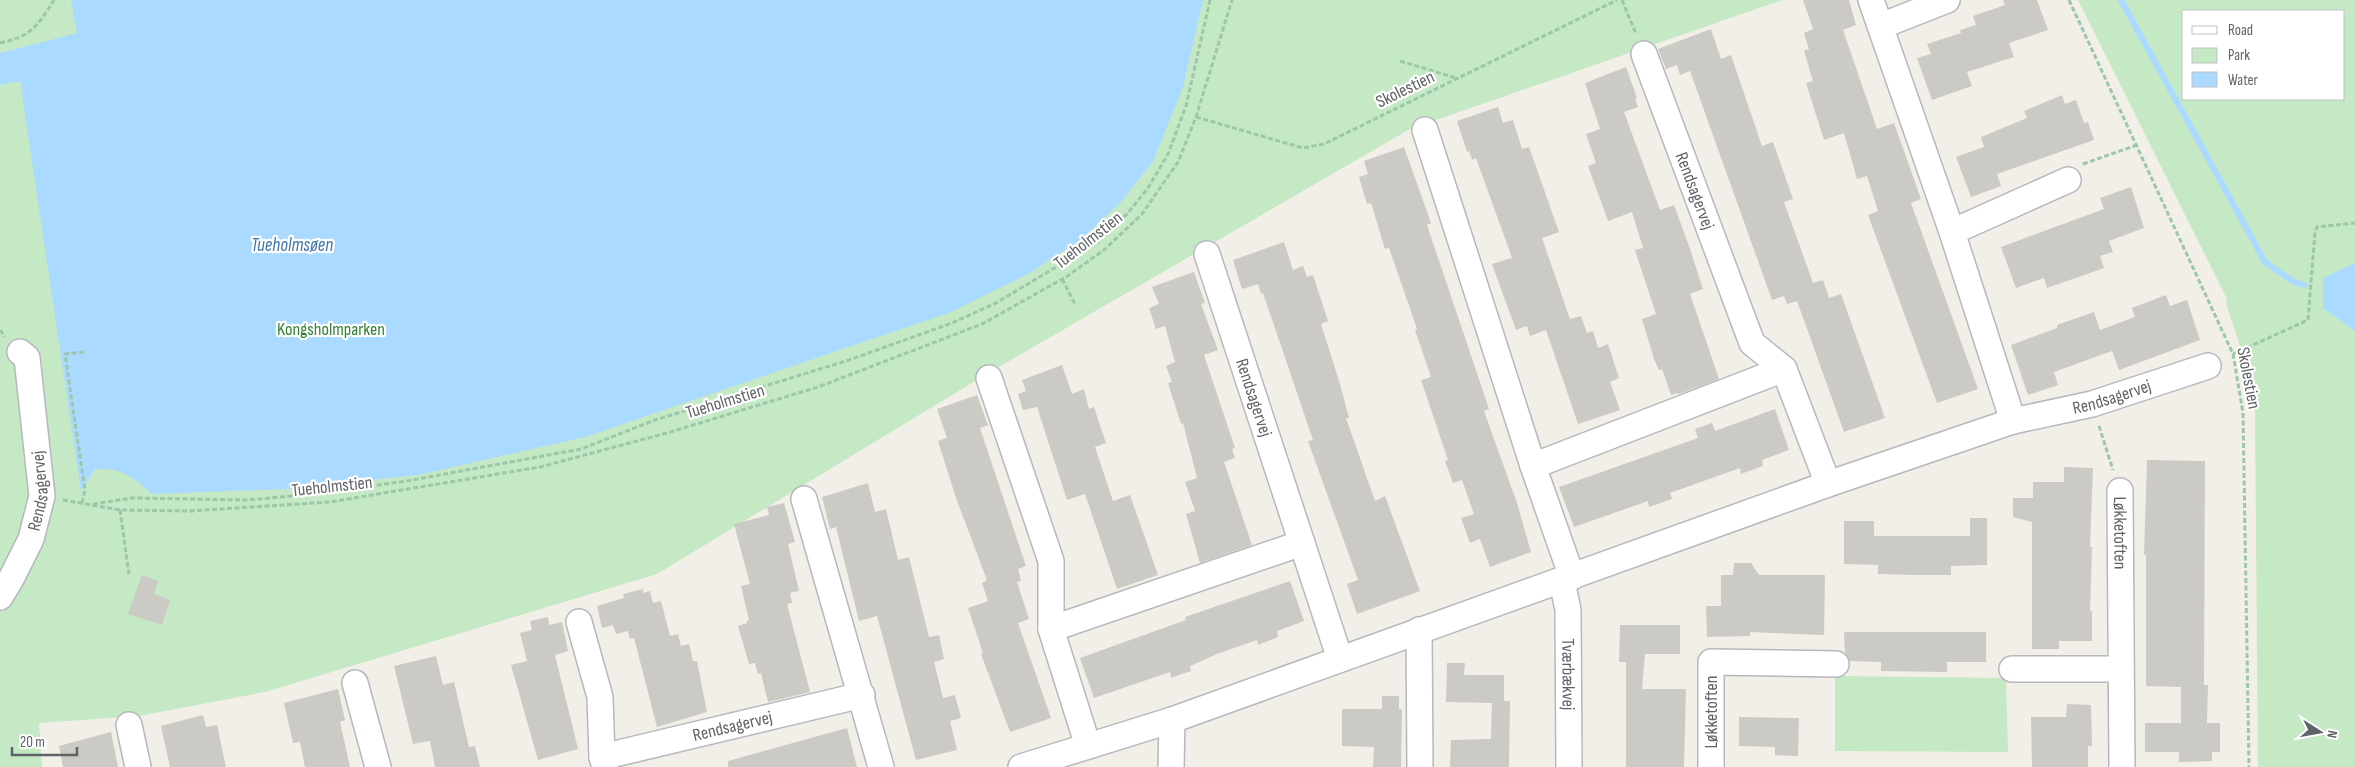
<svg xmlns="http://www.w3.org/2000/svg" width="2355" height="767" viewBox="0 0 2355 767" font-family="'Sofia Sans Condensed',sans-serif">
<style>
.green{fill:#c5e8c5;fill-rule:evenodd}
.water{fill:#aadaff}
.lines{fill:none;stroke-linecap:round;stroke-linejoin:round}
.stream{stroke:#aadaff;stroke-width:6}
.building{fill:#cccac5}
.minor-casing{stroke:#b5b8bc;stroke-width:28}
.path{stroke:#9cc7a9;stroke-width:3;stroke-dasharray:5 2.5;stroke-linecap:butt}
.minor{stroke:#fff;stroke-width:25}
.labels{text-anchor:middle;stroke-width:4.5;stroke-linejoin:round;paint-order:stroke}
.street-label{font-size:18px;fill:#5f6368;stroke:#fff}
.park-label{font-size:18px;fill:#348238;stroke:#fff}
.water-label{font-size:19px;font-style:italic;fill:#4174aa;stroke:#fff}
</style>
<rect width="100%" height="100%" fill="#f1efe8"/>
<g class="green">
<path d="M0,0H1782L1410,129L985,375L657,574L265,692L139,716L39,723L42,767H0Z"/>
<path d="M2078,0H2355V767H2258L2255,412L2247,367L2226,304L2227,299ZM2184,11H2344V99H2184Z"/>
<path d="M1835,676L2006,678L2008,752L1835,751Z"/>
</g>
<g class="water">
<path d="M73,0H1203L1183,87L1153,161L1121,202L1080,240L1028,274L951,312L585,437L418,475L286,489L152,494C134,478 121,467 95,469L81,491L20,81L0,85V53L77,33L71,1Z"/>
<path d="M2355,263V331L2323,308V278Z"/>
</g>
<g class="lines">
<path class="stream" d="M2121,0L2265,262L2292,281L2304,285"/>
</g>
<g class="building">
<path d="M1803,0H1849L1856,25L1843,30L1877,129L1894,123L1921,199L1911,203L1978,389L1937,403L1868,215L1878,211L1867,176L1857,179L1844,133L1824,140L1806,83L1813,81L1804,51L1809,49L1804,33L1813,29Z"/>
<path d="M2003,0H2037L2048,30L2009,43L2014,57L1967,72L1972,86L1932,100L1917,58L1931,54L1927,44L1961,33L1960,30L1976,25L1973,16L2005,5Z"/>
<path d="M1711,29L1721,59L1731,55L1762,146L1773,142L1793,199L1784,202L1813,283L1823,280L1829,298L1841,294L1885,418L1844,432L1797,301L1787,304L1784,296L1772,300L1690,71L1680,75L1677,65L1666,69L1658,49Z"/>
<path d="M1626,67L1637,98L1635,99L1638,107L1624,112L1660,210L1674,205L1690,249L1703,289L1690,294L1719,379L1679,394L1678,393L1671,395L1662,369L1659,370L1654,359L1642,319L1656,314L1635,250L1643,248L1632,212L1608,221L1588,166L1596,163L1586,134L1600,129L1585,83Z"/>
<path d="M2062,95L2065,104L2076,100L2084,123L2088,122L2094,140L1997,174L2001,186L1971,197L1956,157L1984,147L1981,137L2027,118L2024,111Z"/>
<path d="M1498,107L1503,123L1513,120L1522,149L1529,147L1559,232L1542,238L1570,319L1581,316L1587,333L1593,331L1598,348L1608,344L1619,378L1610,382L1620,410L1578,424L1546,330L1530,336L1527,326L1516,330L1492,264L1512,258L1476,158L1472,160L1469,151L1467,152L1457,121Z"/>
<path d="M1404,147L1431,223L1427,225L1489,409L1484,411L1517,503L1531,552L1490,567L1480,539L1470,543L1461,518L1474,514L1462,480L1453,483L1445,461L1448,460L1421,380L1431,377L1415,330L1417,329L1389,248L1385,249L1371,203L1367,204L1359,177L1368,174L1364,161Z"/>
<path d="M2131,187L2144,228L2109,241L2113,252L2100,256L2104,268L2047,288L2044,278L2016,288L2001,247L2104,209L2100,198Z"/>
<path d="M1284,242L1293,270L1303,266L1307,277L1313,275L1328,321L1321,324L1340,384L1349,418H1346L1375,501L1385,496L1420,591L1357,614L1347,584L1358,580L1308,441L1313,440L1263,293L1261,294L1258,284L1242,289L1233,260Z"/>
<path d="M1194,272L1205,303L1201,304L1218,350L1204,355L1235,448L1232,449L1235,458L1224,462L1252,545L1200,563L1186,514L1195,511L1185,482L1197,478L1183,423L1181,424L1168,383L1172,382L1166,366L1175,362L1165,326L1156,329L1149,308L1159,304L1152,287Z"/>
<path d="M2166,295L2170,306L2187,300L2200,340L2119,370L2112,351L2054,372L2058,385L2028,395L2011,345L2057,328V325L2094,312L2100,330L2135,317L2132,308Z"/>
<path d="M1062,365L1072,394L1084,389L1089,409L1094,407L1106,443L1095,447L1113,501L1130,495L1158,575L1117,589L1085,494L1067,500L1037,407L1023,410L1018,394L1026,391L1022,380Z"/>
<path d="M977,395L988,425L980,428L1026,566L1018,569L1021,581L1017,582L1029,619L1018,623L1051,718L1010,732L981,654L983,653L968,608L988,601L982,583L987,580L956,498L938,441L947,438L937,409Z"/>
<path d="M1775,409L1789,450L1762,460L1763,466L1741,474L1740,468L1670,493L1672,499L1649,507L1648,501L1574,527L1559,487L1698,438L1695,429L1712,423L1715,431Z"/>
<path d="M2147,460L2205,461L2204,685H2208L2207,723H2220V752H2212V761L2179,762V752H2145V723H2181V687L2146,686V555H2144Z"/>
<path d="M2064,467L2093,468L2090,547H2092L2090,611H2092V641H2059V649H2032V522L2013,517V498H2033V482H2064Z"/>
<path d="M868,483L875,512L886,509L898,560L909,557L929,637L939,635L944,659L934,662L943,698L955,695L961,718L950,721L957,750L916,760L877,616L859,621L836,527L830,529L822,497Z"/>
<path d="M784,503L795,542L788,544L799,591L790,593L792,603L787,604L810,692L768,702L761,673L758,674L755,663L749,664L738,626L747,623V621L749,620L741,586L750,584L734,524L769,515L767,507Z"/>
<path d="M1970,518H1987V565L1951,566V575H1915L1878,574V565L1844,564V521H1874V536H1970Z"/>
<path d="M1734,563H1751L1759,575H1825L1824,635L1750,632V636L1707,637L1706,606H1721V575H1733Z"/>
<path d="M142,575L158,581L154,594L170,600L162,625L128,614Z"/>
<path d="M1290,581L1304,621L1277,631L1278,637L1258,645L1257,640L1217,654L1190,666L1191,671L1182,674L1171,678L1170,672L1094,698L1080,658L1172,625L1186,620L1185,617Z"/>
<path d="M643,589V593L650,591L653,603L661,601L670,636L678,634L681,646L689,644L693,661H697L707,712L657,727L634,638L630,639L628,631L616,634L613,625L602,628L597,606L624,598L623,594Z"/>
<path d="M548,617L549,625L562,622L568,651L555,655L578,749L538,760L511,665L527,661L520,633L532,630L530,621Z"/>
<path d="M1620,625H1680V654H1645L1642,689H1686L1684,767H1626V662H1619Z"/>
<path d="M1844,632H1986V662H1947V672L1881,671V662L1850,661L1845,653Z"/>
<path d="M436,656L443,685L454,682L469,747L475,746L480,767H435L430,741L413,744L394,666Z"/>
<path d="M1447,663H1465L1464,675H1504V701H1510L1509,767H1450L1451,740L1491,739L1492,703L1446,702Z"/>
<path d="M338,689L345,720L340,722L350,767H305L300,742L293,743L284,703Z"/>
<path d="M1382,696H1399V709H1402L1401,767H1373L1374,747L1342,746V709H1382Z"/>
<path d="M2067,704L2091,705L2092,746H2088V767H2032L2031,717H2066Z"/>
<path d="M203,715L206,727L217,725L226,767H170L161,726Z"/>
<path d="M1739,717L1799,718L1798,756L1775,755V747L1739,746Z"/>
<path d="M847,728L857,767H728V761Z"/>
<path d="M111,732L118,767H63L59,746Z"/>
</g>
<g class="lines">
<g class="minor-casing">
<g id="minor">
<path id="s1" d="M1871,0L1952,232L2013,421L2092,404L2208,366"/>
<path d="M1881,26L1947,0"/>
<path id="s2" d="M1644,54L1752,343L1784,369L1828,484"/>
<path d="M1425,130L1533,466L1572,577"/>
<path d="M1952,232L2068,180"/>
<path id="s3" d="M1207,254L1340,659"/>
<path d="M989,378L1051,561V629L1088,746"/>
<path d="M1533,466L1784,369"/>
<path id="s4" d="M2120,491L2122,767"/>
<path d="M804,499L881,767"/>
<path id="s5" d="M1562,581L1568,610L1569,767"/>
<path id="s6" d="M0,597L11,579L31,539L42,496L27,358L20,352"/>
<path d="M579,622L600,697L602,757L605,767"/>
<path d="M1051,629L1302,543"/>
<path d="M1419,630L1420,767"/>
<path d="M2012,669H2121"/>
<path d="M355,683L378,767"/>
<path d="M129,725L138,767"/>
<path id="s7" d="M602,757L862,695"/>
<path d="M1021,767L1172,720L1828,484L2013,421"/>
<path d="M1171,767L1172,720"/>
<path d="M1711,767V662L1836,664"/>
</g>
</g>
<g class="path">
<path d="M1622,0L1636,34"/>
<path d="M2069,0L2233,354L2243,413L2249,767"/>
<path d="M0,43C31,36 37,27 54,0"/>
<path d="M1400,61L1456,78"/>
<path d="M1196,117L1303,148L1324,144L1617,0"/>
<path d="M2083,164L2137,145"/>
<path d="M1062,279L1075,304"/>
<path d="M0,330L5,337"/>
<path d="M2233,354L2308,320L2315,232L2317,227L2355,223"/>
<path d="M2099,426L2113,470"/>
<path d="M63,500L120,510L189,511L330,502L540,467L667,433L818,387L982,324L1066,277L1104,250L1142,214L1178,162L1196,117L1232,0"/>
<path d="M82,503L85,490L65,354L84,352"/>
<path d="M93,504L132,498L248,500L313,494L407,481L581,449L655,420L849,360L952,323L996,303L1098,242L1127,214L1148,188L1168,154L1186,106L1210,0"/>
<path d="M120,510L129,574"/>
</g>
<use href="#minor" class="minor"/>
</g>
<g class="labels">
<g class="street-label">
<text transform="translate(1405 89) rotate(-26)" y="6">Skolestien</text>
<text dy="6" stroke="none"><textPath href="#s2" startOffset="146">Rendsagervej</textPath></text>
<text transform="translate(1088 240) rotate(-38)" y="6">Tueholmstien</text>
<text transform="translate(2249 378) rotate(79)" y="6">Skolestien</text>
<text dy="6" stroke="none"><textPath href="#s1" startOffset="546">Rendsagervej</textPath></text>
<text dy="6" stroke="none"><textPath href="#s3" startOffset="151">Rendsagervej</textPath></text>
<text transform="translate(725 401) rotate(-17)" y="6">Tueholmstien</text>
<text transform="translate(332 486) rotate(-6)" y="6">Tueholmstien</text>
<text dy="6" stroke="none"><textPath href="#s6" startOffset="115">Rendsagervej</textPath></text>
<text dy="6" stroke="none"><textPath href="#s4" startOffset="42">Løkketoften</textPath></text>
<text dy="6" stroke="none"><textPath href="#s5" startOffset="94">Tværbækvej</textPath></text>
<text transform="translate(1711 712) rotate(-90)" y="6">Løkketoften</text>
<text dy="6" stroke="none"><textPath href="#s7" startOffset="134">Rendsagervej</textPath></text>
</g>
<g class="park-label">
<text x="331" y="335">Kongsholmparken</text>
</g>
<g class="water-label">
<text x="292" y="251">Tueholmsøen</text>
</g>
</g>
<rect x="2182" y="10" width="162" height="90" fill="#ffffff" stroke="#bfc1c3"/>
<rect x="2192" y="26" width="25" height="8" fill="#ffffff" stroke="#bfc1c3"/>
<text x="2228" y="35" font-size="15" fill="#5f6368">Road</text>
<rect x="2192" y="48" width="25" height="15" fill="#c5e8c5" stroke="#bfc1c3"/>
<text x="2228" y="60" font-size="15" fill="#5f6368">Park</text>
<rect x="2192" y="72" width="25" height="15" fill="#aadaff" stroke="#bfc1c3"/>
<text x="2228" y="85" font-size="15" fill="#5f6368">Water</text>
<g transform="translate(2320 732) rotate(101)" stroke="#ffffff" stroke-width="4" paint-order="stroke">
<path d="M0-4L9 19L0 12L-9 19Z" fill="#5f6368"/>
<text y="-8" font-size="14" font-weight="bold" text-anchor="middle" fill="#5f6368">N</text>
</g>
<path d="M12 747v8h65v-8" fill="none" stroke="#5f6368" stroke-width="2.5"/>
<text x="20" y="747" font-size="15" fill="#5f6368" stroke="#ffffff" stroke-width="4" paint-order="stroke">20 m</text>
</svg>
